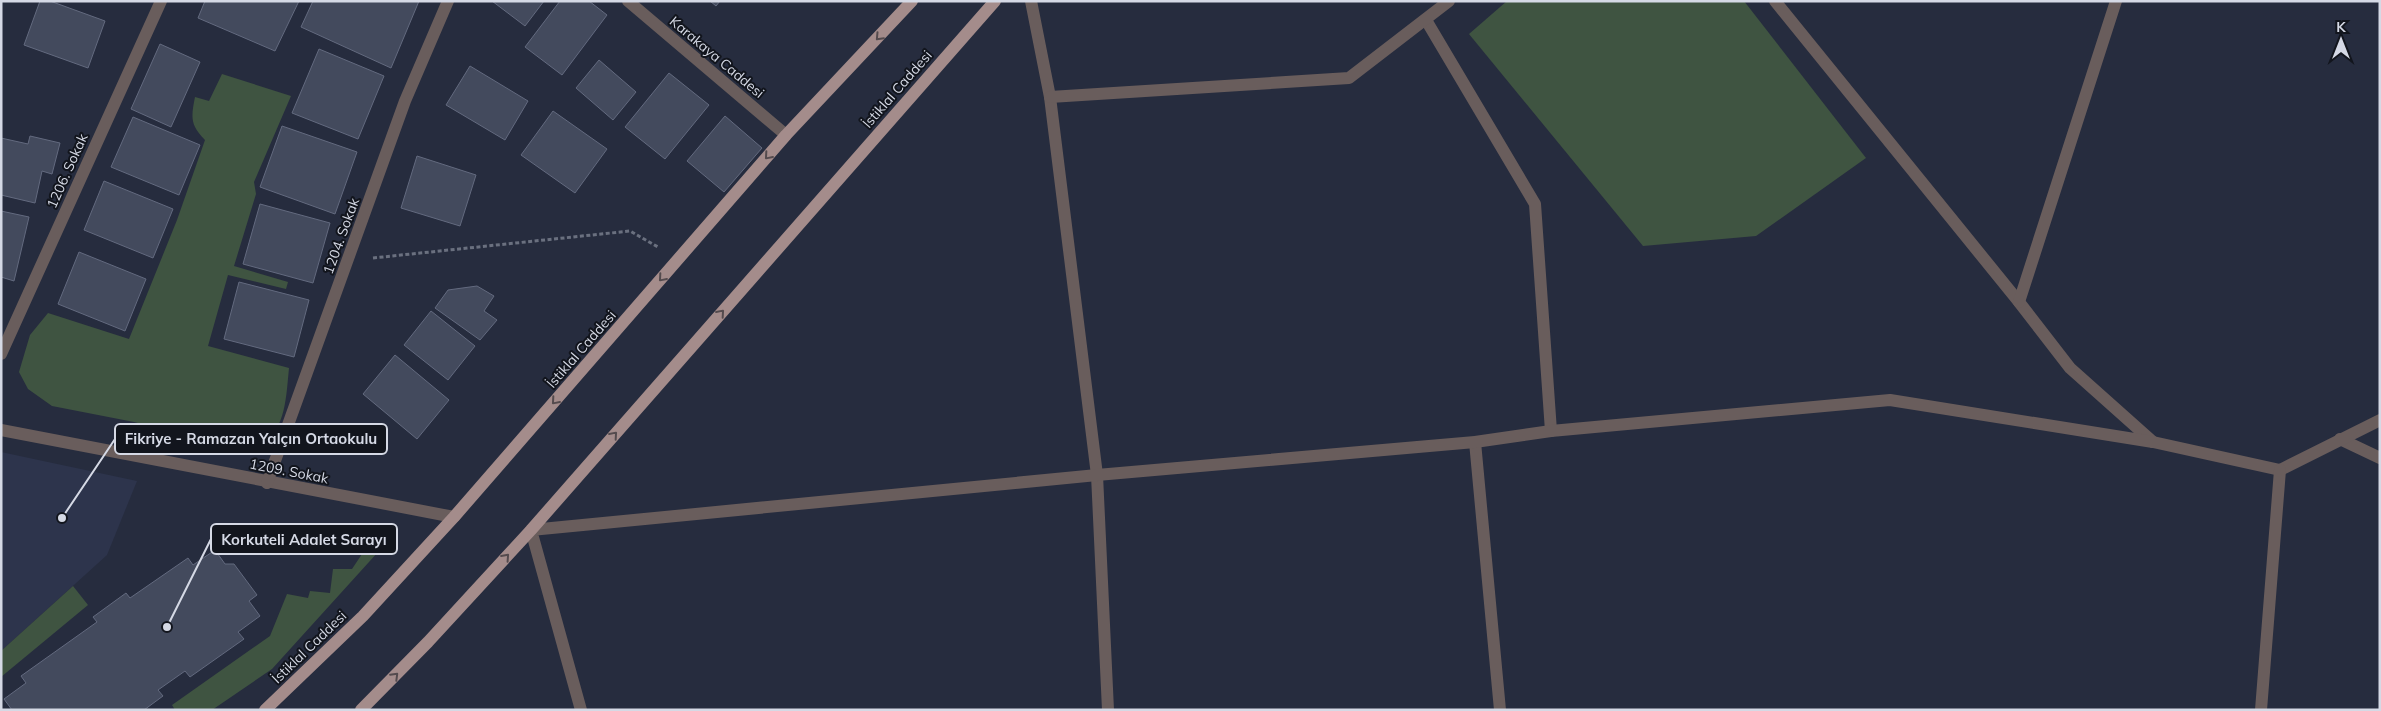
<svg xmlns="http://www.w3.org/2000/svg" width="2381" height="711" viewBox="0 0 2381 711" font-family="Mulish,sans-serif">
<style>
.built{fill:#2d344c}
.green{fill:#3f5441}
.building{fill:#434a5d;stroke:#636a7f}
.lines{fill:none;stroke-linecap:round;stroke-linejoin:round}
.path{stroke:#6a707f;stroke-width:3;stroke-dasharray:4 2.5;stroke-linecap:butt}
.minor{stroke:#695d5c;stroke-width:12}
.tertiary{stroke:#695d5c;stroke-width:12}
.primary{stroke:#a48c8b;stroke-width:12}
.oneway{stroke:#544b4e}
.labels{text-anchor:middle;stroke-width:4;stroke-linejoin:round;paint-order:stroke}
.street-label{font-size:14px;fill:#d5d9e5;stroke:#12151d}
.leader{fill:none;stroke:#d5d9e5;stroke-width:2}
.callout-dot{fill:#d5d9e5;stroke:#12151d;stroke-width:2}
.callout{fill:#12151d;stroke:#d5d9e5;stroke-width:2}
.callout-label{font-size:15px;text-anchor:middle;font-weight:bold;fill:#d5d9e5}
</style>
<rect width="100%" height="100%" fill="#262c3e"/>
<path class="built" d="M1,452L137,481L107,555L1,651Z"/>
<g class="green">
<path d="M1507,1H1744L1866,158L1756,236L1643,246L1469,34Z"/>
<path d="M222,74L291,96L254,182L256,194L234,266L288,282L286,289L228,275L208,346L289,368C286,399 286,424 263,448L221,445L134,422L52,406L28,389L19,372L30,335L48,313L129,339L177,220L205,140C190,125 191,117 195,97L209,101Z"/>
<path d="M380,527L398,530L272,669L212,710H175L172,705L270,636L287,594L308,598L310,591L330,593L333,569H352Z"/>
<path d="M73,586L88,605L1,677V651Z"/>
</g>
<g class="building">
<path d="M40,1H50L105,21L88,68L24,45Z"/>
<path d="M205,1H299L275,51L198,18Z"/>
<path d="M313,1H419L391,68L301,27Z"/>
<path d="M492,1H544L525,26Z"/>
<path d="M560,1H589L607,15L562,75L525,47Z"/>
<path d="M710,1H720L716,6Z"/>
<path d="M160,44L200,62L171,127L131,109Z"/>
<path d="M319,49L384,76L358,139L292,113Z"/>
<path d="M599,60L636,92L613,120L576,88Z"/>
<path d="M470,66L528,101L505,140L446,105Z"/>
<path d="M669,73L709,105L665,159L625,127Z"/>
<path d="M553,111L607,149L575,193L521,155Z"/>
<path d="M725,116L762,148L724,192L687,161Z"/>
<path d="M133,117L200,145L179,195L111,167Z"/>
<path d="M282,126L357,152L335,214L260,187Z"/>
<path d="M30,136L60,143L52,174L42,171L35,203L1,195V138L28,144Z"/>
<path d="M417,156L476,175L460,226L401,208Z"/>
<path d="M104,181L173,209L153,258L84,230Z"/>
<path d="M260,204L330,223L313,283L243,264Z"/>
<path d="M1,211L29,217L14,281L1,277Z"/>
<path d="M79,252L146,279L125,331L58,304Z"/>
<path d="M239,282L309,300L294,357L224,339Z"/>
<path d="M477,286L494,296L484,311L497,320L480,340L435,308L448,290Z"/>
<path d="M431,311L475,346L448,380L404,345Z"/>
<path d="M395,355L449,400L417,439L363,394Z"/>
<path d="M215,550L225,564H234L257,595L249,601L260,616L238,632L244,639L190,677L185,671L158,690L163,696L144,710H12L4,699L26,683L21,676L97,622L93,617L126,593L130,598L188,558L193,565Z"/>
</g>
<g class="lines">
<path class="path" d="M373,258L630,231L658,247"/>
<g class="minor">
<path d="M1031,1L1050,97L1097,475L1108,710"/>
<path d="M1775,1L2019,302L2070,368L2153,442"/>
<path d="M1426,20L1535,204L1551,431"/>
<path d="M1050,97L1349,78L1449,1"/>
<path d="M2019,302L2116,1"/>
<path d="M1,354L161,1"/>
<path d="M1,430L454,517"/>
<path d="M2340,439L2380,458"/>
<path d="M1475,442L1500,710"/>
<path d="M267,483L405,101L448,1"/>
<path d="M581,710L531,530L1097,475L1475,442L1551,431L1890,400L2153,442L2280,470L2380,420"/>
<path d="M2261,710L2280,470"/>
</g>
<path class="tertiary" d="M628,1L786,135"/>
<g class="primary">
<path d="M265,710L363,616L454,517L786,135L912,1"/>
<path d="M361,710L428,642L531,530L995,1"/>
</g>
</g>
<defs><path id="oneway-chevron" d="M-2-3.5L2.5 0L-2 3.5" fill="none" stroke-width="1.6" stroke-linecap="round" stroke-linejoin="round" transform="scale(1.25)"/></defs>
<g class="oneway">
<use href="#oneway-chevron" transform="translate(879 37) rotate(133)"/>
<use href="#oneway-chevron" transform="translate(768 156) rotate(131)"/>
<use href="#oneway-chevron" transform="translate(662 278) rotate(131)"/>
<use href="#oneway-chevron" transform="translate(721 313) rotate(-49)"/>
<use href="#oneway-chevron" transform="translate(555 401) rotate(131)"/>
<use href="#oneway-chevron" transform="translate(614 435) rotate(-49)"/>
<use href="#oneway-chevron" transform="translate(506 557) rotate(-48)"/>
<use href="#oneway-chevron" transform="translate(395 676) rotate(-45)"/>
</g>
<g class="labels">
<g class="street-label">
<text transform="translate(717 57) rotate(40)" y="5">Karakaya Caddesi</text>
<text transform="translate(897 89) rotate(-49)" y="5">İstiklal Caddesi</text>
<text transform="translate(67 171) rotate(-66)" y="5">1206. Sokak</text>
<text transform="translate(341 236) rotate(-70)" y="5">1204. Sokak</text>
<text transform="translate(581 349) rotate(-49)" y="5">İstiklal Caddesi</text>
<text transform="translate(289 471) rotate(11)" y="5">1209. Sokak</text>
<text transform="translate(309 647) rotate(-44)" y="5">İstiklal Caddesi</text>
</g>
</g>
<path class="leader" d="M62 518L115 439M167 627L211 539"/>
<g class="callout-dot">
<circle cx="62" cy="518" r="5"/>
<circle cx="167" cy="627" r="5"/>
</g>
<g class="callout">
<rect x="115" y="424" width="272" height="30" rx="5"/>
<rect x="211" y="524" width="186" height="30" rx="5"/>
</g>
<g class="callout-label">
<text x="251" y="444">Fikriye - Ramazan Yalçın Ortaokulu</text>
<text x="304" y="545">Korkuteli Adalet Sarayı</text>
</g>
<rect width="2381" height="711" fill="none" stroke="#d5d9e5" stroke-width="5"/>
<g transform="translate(2341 40)" stroke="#12151d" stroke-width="4" paint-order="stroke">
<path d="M0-4L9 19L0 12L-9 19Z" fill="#d5d9e5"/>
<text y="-8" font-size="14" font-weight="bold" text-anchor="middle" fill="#d5d9e5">K</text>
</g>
</svg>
